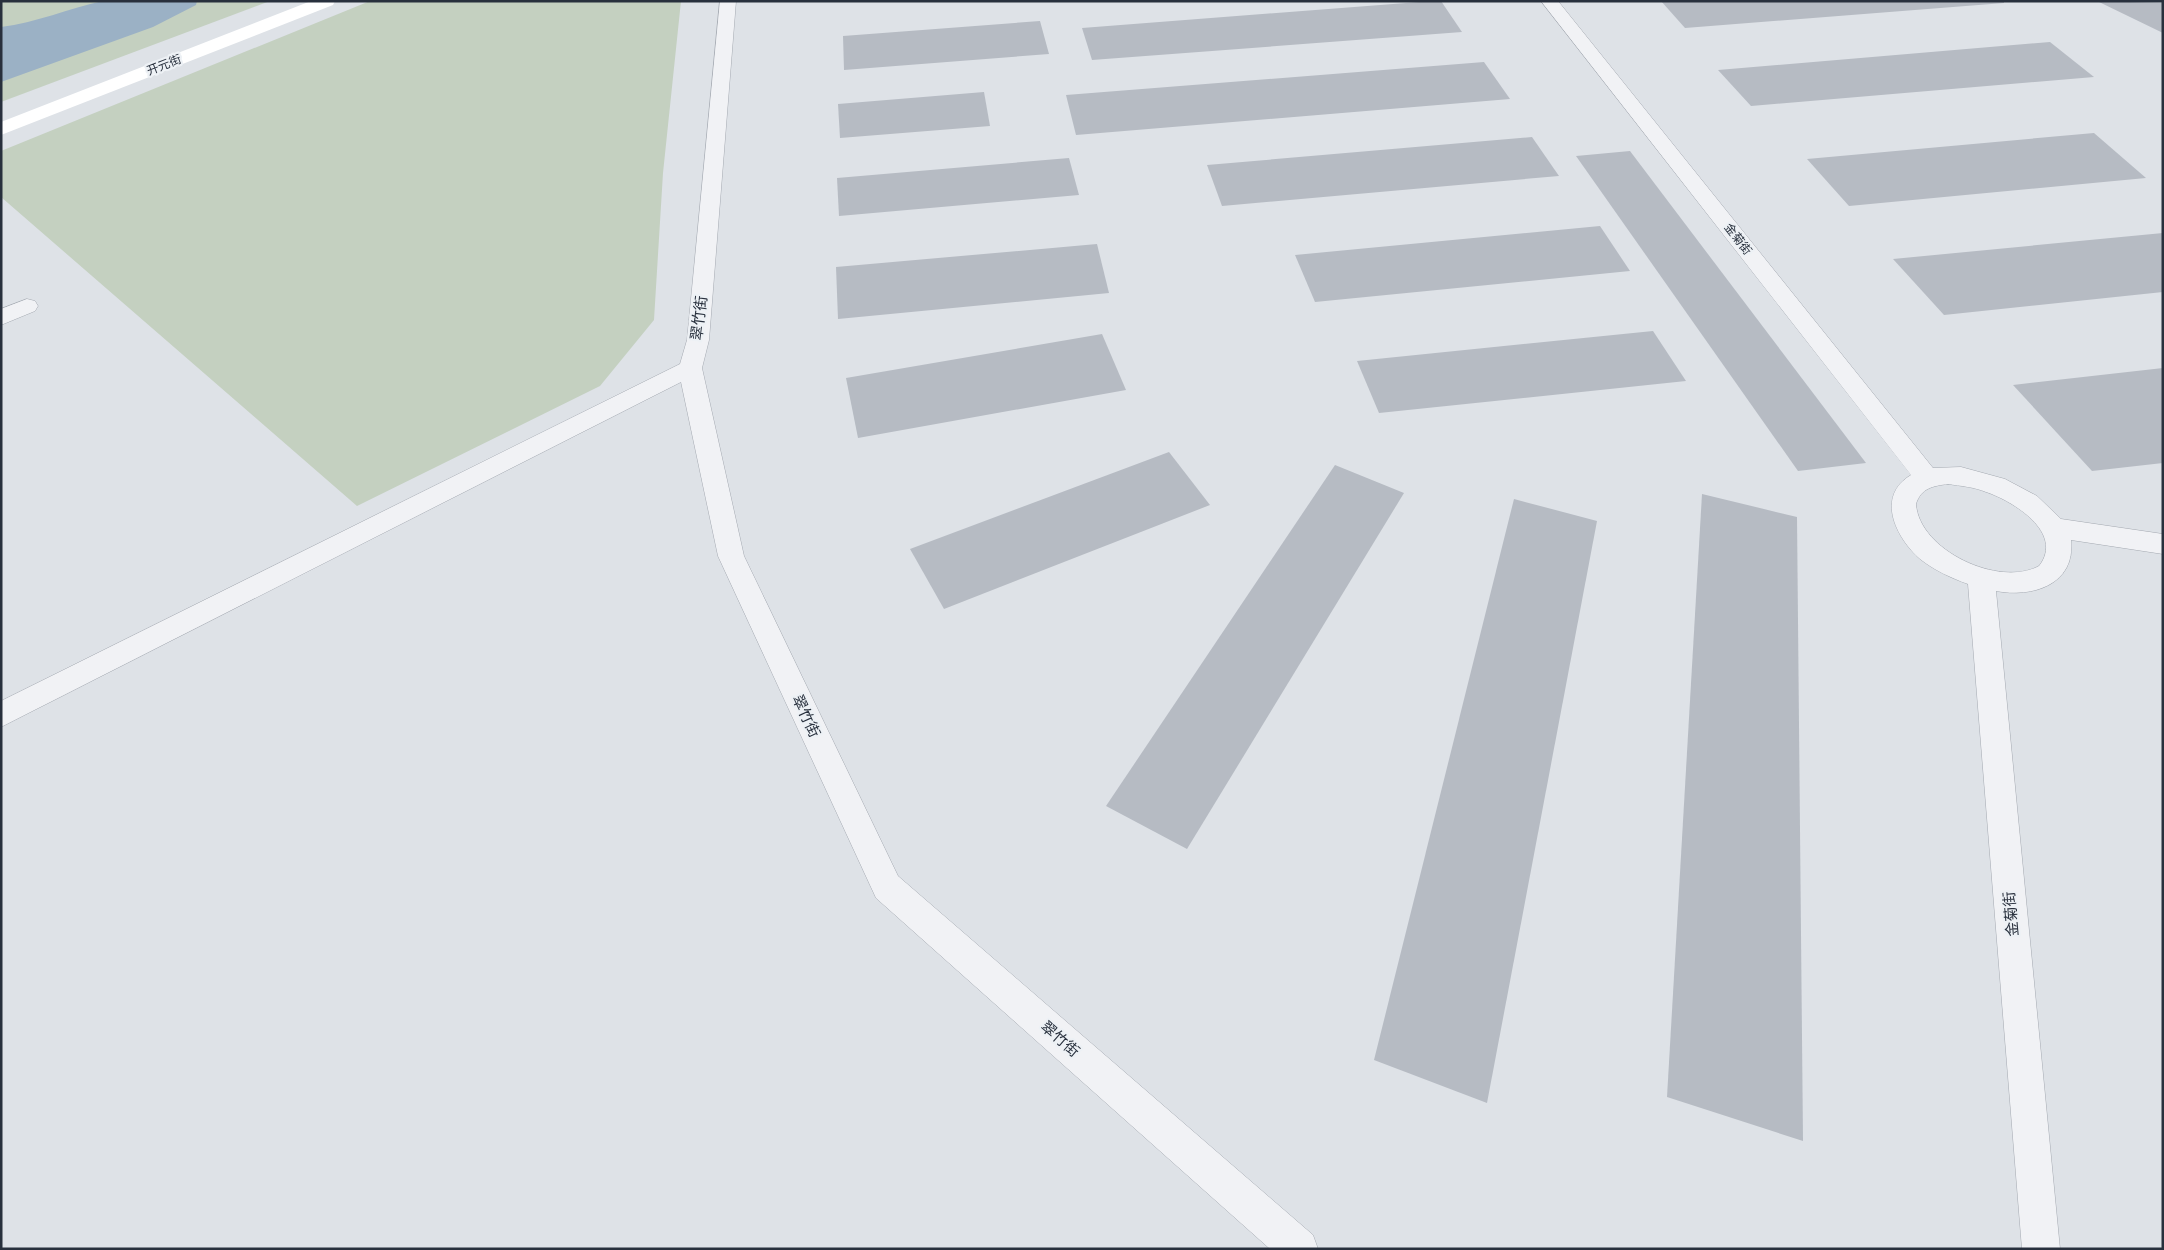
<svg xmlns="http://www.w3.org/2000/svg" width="2164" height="1250" viewBox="0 0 2164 1250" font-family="'IBM Plex Sans','Noto Sans SC',sans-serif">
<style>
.green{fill:#c4d0c0}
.water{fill:#9bb1c5}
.building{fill:#b6bbc3}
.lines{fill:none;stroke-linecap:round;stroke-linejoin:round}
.street-casing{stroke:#a4a9b1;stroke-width:1}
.street{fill:#f1f2f5;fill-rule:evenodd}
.secondary{fill:#fff;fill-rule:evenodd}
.labels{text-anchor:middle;stroke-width:4.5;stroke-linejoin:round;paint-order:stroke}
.far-street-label{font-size:12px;fill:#28303d;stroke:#edf1f5}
.street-label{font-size:15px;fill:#28303d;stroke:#edf1f5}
</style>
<rect width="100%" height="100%" fill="#dee2e7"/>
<g class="green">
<path d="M1,1H270L1,102Z"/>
<path d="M370,1H681L663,173L654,320L600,386L357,506L1,197V151Z"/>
</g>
<path class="water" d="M103,1H197L196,5L153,27L1,82V27C36,23 69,8 103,1Z"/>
<g class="building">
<path d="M1432,1H1441L1462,32L1092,60L1082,28Z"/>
<path d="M1661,1H2004V3L1685,28Z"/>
<path d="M2097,1L2163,3V33Z"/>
<path d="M1040,21L1049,54L844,70L843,36Z"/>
<path d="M2050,42L2094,77L1751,106L1718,70Z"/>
<path d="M1484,62L1510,99L1076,135L1066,95Z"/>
<path d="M984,92L990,126L840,138L838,104Z"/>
<path d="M2094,133L2146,178L1849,206L1807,159Z"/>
<path d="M1532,137L1559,176L1222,206L1207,165Z"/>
<path d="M1630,151L1866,463L1798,471L1576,156Z"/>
<path d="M1069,158L1079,195L839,216L837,178Z"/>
<path d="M1600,226L1630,271L1315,302L1295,255Z"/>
<path d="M2163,233V292L1944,315L1893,259Z"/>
<path d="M1097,244L1109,293L838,319L836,267Z"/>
<path d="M1653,331L1686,381L1379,413L1357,361Z"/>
<path d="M1102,334L1126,390L858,438L846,378Z"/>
<path d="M2163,368V463L2092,471L2013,385Z"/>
<path d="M1169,452L1210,505L944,609L910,549Z"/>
<path d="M1335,465L1404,493L1187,849L1106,806Z"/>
<path d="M1702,494L1797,517L1803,1141L1667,1097Z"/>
<path d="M1514,499L1597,521L1487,1103L1374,1060Z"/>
</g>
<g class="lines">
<g class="street-casing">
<g id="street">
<path d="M720,1H736L709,340L702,368L744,556L898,876L1313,1235L1318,1249H1270L876,898L718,556L681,382L1,727V701L680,364L687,340Z"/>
<path d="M1541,1H1558L1933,468L1961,467L2005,479L2037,496L2061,519L2163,534V554L2071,540C2076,585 2032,598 1996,591L2060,1249H2022L1968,584C1951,578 1934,570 1920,559C1896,538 1875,496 1911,475ZM1948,484C1961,486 1974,487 1986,492C2013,501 2065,533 2039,566C1999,588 1919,550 1916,504C1921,488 1933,486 1948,484Z"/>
<path d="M27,299L35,301L38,306L35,311L1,325V309Z"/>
</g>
</g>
<use href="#street" class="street"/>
<path class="secondary" d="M311,1H335L333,5L1,135V122Z"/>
</g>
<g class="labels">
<g class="far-street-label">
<text transform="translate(164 65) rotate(-21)" y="4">开元街</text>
<text transform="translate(1738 239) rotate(52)" y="4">金菊街</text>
</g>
<g class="street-label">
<text transform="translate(699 318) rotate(-83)" y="5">翠竹街</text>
<text transform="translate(806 716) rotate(65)" y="5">翠竹街</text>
<text transform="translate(2011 914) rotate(-95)" y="5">金菊街</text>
<text transform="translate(1060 1039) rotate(41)" y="5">翠竹街</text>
</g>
</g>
<rect width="2164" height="1250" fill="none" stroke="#28303d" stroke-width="5"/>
</svg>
